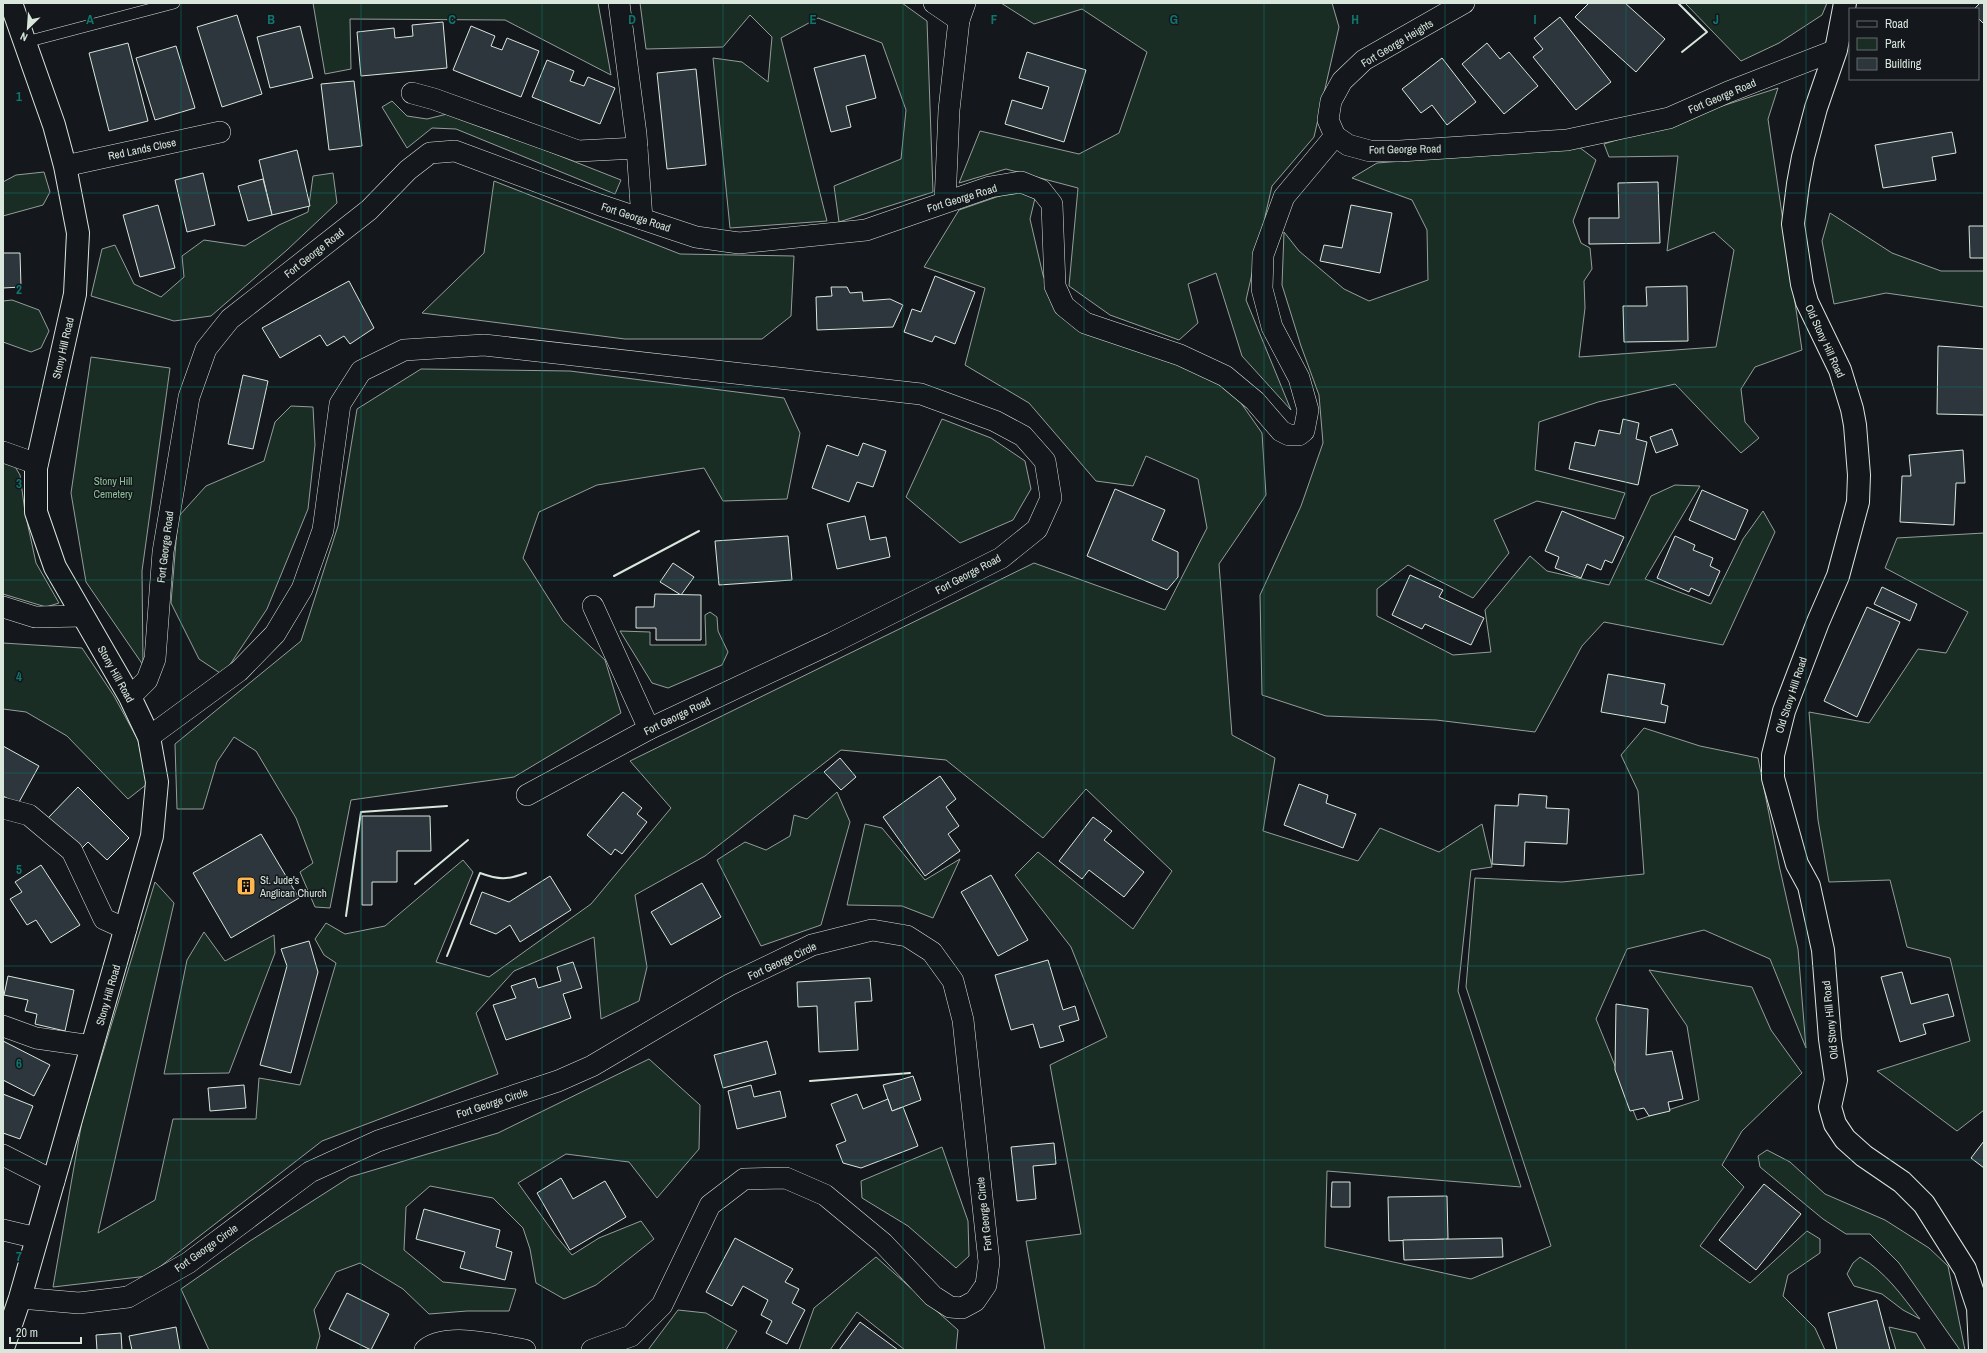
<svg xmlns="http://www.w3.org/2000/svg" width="1987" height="1353" viewBox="0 0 1987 1353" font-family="'Archivo Narrow',sans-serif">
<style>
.green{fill:#1a2d24;stroke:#939e99}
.building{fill:#2c363c;stroke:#d8e6dc}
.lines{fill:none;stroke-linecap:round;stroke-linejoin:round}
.lane-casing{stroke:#d8e6dc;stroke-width:12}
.street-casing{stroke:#d8e6dc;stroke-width:22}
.secondary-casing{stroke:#d8e6dc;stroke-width:24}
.primary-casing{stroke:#d8e6dc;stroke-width:24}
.lane{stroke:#14181c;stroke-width:11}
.street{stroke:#14181c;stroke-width:21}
.secondary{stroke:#14181c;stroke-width:22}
.primary{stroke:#14181c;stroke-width:22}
.wall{stroke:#d8e6dc;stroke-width:2}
.grid{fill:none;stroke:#0f766e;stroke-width:1;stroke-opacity:0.55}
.labels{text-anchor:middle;stroke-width:3;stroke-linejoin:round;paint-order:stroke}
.street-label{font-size:11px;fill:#d8e6dc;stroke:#14181c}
.park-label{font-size:11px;fill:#8ac095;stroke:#14181c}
.poi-label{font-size:11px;fill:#d8e6dc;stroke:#14181c;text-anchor:start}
.grid-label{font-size:13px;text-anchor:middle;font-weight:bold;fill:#0f766e;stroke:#14181c;stroke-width:3;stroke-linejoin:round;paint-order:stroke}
</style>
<rect width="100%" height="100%" fill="#14181c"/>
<g class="green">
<path d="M313,3H598L611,75L505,20L350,19L351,69L325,74Z"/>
<path d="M640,3H902L927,21L933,192L839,222L834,186L901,159L906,110L882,43L818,18L781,38L827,221L730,228L713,58L742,62L768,82L772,37L750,15L723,47L646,49Z"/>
<path d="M1001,3H1332L1339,27L1314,137L1272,186L1246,300L1291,410L1242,356L1216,273L1188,284L1198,323L1179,340L1110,315L1069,286L1078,188L1006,169L959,183L980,131L1079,154L1119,133L1147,52L1082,9L1034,24Z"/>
<path d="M1685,3H1827L1822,15L1779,43L1741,61Z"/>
<path d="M1778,88L1768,119L1802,350L1755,367L1741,389L1745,422L1759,438L1741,453L1675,384L1598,402L1539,422L1535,470L1625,493L1615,519L1537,501L1494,520L1509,553L1473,598L1408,565L1377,589V616L1453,655L1491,652L1485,610L1530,556L1547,571L1609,585L1651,496L1675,485L1700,486L1645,579L1711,604L1743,539L1763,511L1775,532L1723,645L1604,622L1582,646L1535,732L1436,720L1326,716L1262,695L1260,595L1301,506L1323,443L1319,395L1301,346L1282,285L1284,232L1299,251L1344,289L1369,301L1428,280L1427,230L1412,200L1352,178L1377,163L1579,147L1596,160L1573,221L1581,243L1590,248L1592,269L1584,281L1585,308L1579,357L1716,347L1734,250L1714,232L1667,251L1678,156L1609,157L1604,144Z"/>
<path d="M392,101L407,116L427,119L451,113L621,180L615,194L456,129L432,128L407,148L382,107Z"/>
<path d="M44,172L50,192L43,205L3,216V182L16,175Z"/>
<path d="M333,173L337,203L287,250L211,316L174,321L91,296L102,249L115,245L134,284L161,297L184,277L182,256L204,240L245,246L279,225L308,212L313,176Z"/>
<path d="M494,181L680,254L794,256L791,316L762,339H625L422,313L484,253Z"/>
<path d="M1011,192L1036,194L1030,219L1043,275L1058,312L1197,370L1234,393L1262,433L1266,495L1219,564L1232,735L1275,758L1263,831L1358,861L1380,828L1439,852L1482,824L1492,867L1471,870L1458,991L1521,1187L1327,1171L1325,1247L1471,1279L1551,1246L1466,987L1475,878L1562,882L1644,874L1638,791L1621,755L1644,728L1700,746L1758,758L1779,865L1798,949L1806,1048L1770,959L1704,930L1627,949L1596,1019L1637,1120L1699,1100L1687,1026L1649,970L1752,987L1771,1030L1802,1073L1742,1131L1722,1165L1744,1187L1700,1246L1750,1283L1807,1231L1820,1239V1253L1788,1275L1783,1296L1815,1328L1825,1350H1045L1026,1241L1081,1234L1050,1065L1107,1037L1071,947L1015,875L1038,852L1133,929L1172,871L1086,789L1043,838L946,760L841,750L705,856L635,895L647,967L639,1001L601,1019L594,937L514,971L476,1013L498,1074L322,1141L148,1276L53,1287L82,1121L155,882L174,903L98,1233L155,1200L173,1119H256L259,1078L300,1085L336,963L324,955L315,939L326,923L345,934L385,926L463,860L473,872L436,962L489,977L591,904L671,808L630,761L1034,563L1165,610L1207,528L1198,479L1146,456L1133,486L1096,481L1029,403L965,365L985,288L924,267L959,210Z"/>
<path d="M1830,213L1892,253L1941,271H1984V307L1886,293L1834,304L1822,241Z"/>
<path d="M12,300L39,310L49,331L41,348L31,352L3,342V301Z"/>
<path d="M91,357L170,368L142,571L143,665L86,582L71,493Z"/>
<path d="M421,369L570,371L784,398L800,433L787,499L723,501L704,468L597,485L539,512L523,558L563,621L605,660L621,713L514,777L351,800L330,908L315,907L300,872L313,863L296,818L256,751L234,737L217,762L203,809H177L175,744L301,641L338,526L357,409Z"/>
<path d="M291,406L313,407L315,445L308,509L267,609L223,675L199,659L171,603L178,517L206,486L264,461L275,422Z"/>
<path d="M942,419L991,438L1025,461L1031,489L1013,520L960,543L906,497Z"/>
<path d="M3,457L11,460L20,475L25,512L36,563L59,603L46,607L3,594Z"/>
<path d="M1984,533V1110L1957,1131L1877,1071L1970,1041L1950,958L1907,947L1890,880L1829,882L1818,820L1809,712L1869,723L1918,649L1946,653L1968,612L1885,568L1897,538Z"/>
<path d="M710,612L717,617L718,631L728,652L722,665L668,688L652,683L620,631L650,632V645H706L705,615Z"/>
<path d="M3,643L82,648L114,696L138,740L147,784L128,799L67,736L26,712L3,709Z"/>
<path d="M837,792L850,822L821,925L761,946L717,860L745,842L766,850L790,836L794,815L807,819Z"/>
<path d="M865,824L882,828L925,880L960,859L933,918L902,906L847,905Z"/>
<path d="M204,932L225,961L274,935L275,953L229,1073L164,1074L187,960Z"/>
<path d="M649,1059L700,1105L699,1149L657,1198L629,1162L566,1154L518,1183L556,1236L572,1255L599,1238L641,1221L654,1239L596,1285L564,1299L536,1283L530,1249L523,1228L493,1198L430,1186L406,1207L404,1250L443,1282L516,1289L509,1311H467L429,1314L403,1289L360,1263L336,1272L314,1310L320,1336L316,1350H209L181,1289L250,1241L350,1177L498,1133Z"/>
<path d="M942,1147L968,1221L969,1256L956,1268L908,1226L862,1198L861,1181Z"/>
<path d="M1767,1150L1790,1162L1825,1194L1885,1220L1929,1248L1948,1266L1965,1350H1960L1899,1263L1870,1234H1846L1823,1219L1760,1167L1758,1156Z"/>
<path d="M876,1257L958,1330L956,1350H905L857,1312L830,1350H799L814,1308Z"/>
<path d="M1860,1257C1886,1272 1902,1296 1920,1319L1903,1310L1882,1294L1854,1286L1847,1274L1853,1263Z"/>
<path d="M678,1310L706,1313L737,1331L726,1350H648Z"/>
<path d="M1889,1327L1916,1333L1926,1350H1896Z"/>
</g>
<g class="building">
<path d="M1589,3H1625L1665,39L1636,72L1575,17Z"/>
<path d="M1980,3H1984V24L1978,18V9H1974Z"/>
<path d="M237,15L262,94L222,107L197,27Z"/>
<path d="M1560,17L1611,82L1576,110L1533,57L1543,49L1534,38Z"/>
<path d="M443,22L447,68L361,76L357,32L394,28L395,38L413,36L412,25Z"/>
<path d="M300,26L313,78L270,88L257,37Z"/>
<path d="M471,26L495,36L491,46L502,50L507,38L539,51L521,97L453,70Z"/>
<path d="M128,43L148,121L109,131L89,53Z"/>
<path d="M1487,43L1500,59L1509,52L1538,86L1504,114L1462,64Z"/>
<path d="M176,46L195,108L155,120L136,58Z"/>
<path d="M1027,52L1086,70L1064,142L1005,124L1012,100L1042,109L1049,87L1019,78Z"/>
<path d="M865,55L876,98L846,106L851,127L831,132L814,68Z"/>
<path d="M1442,58L1476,102L1447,125L1432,105L1421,113L1402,89Z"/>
<path d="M547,60L574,71L570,81L584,86L588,77L615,88L600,124L532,97Z"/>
<path d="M696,69L706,165L667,169L657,73Z"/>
<path d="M354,81L362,146L329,150L321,84Z"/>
<path d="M1952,132L1956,153L1932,157L1936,180L1883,188L1875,145Z"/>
<path d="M297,150L310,206L272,215L259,160Z"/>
<path d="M203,173L215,225L187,232L175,180Z"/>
<path d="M263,179L272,215L248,221L238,186Z"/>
<path d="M1658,182L1660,243L1589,244V218H1619L1618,183Z"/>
<path d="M158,205L175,268L140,277L123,215Z"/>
<path d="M1351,205L1392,213L1380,273L1320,261L1324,245L1342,248Z"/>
<path d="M1969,226H1984V258H1970Z"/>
<path d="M3,253H20L21,287L3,288V298Z"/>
<path d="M935,276L975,292L955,344L935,336L932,342L904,332L912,309L921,312Z"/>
<path d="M349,281L374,328L350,344L344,336L327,346L320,335L280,358L262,328Z"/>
<path d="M1687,286L1688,341L1624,342L1623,306H1647L1646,287Z"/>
<path d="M831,287H847L850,293L862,292L863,301L890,299L903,305L893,327L817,330L816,297L832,296Z"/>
<path d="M1938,346L1984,349V415L1937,414Z"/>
<path d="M243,375L268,381L253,449L228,444Z"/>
<path d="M1623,419L1639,423L1636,439L1647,442L1638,485L1569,469L1575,442L1595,446L1599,430L1620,434Z"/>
<path d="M1672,429L1678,445L1656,453L1650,437Z"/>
<path d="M863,443L886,451L873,487L857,482L849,502L812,488L827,445L858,456Z"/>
<path d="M1963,450L1965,483H1956L1954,525L1900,522L1902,476H1911L1909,455Z"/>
<path d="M1115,489L1165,510L1152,540L1178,552V577L1167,590L1087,556Z"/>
<path d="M1702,490L1748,510L1735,540L1689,520Z"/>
<path d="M1562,511L1624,537L1612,563L1605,560L1601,570L1587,564L1581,578L1555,568L1559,557L1545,551Z"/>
<path d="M865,516L870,540L886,537L890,557L837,569L827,524Z"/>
<path d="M788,536L792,580L719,585L715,541Z"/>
<path d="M1675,536L1695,545L1693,550L1713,558L1710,566L1720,571L1709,596L1691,588L1689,592L1657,578Z"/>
<path d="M673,563L694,577L681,595L660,582Z"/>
<path d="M1410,575L1443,590L1439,597L1484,618L1471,645L1425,624L1422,629L1392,615Z"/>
<path d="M1882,587L1917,604L1910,621L1874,604Z"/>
<path d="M655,594L701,595V640H656V628H636V607H654Z"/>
<path d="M1867,607L1900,622L1857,717L1824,701Z"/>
<path d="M1608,674L1665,684L1661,704L1668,706L1665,723L1601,712Z"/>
<path d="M3,746L39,766L18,804L3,796Z"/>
<path d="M840,758L856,777L841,790L824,772Z"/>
<path d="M940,776L956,799L946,807L959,826L948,834L960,851L925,876L883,817Z"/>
<path d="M1299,784L1328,795L1326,803L1356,814L1343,848L1284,825Z"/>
<path d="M78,787L129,838L107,860L88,842L80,850L48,818Z"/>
<path d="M623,792L642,808L637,814L647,822L622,854L615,849L611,855L587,835Z"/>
<path d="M1519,794L1547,796L1546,808L1569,809L1567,844L1525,842L1524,866L1492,864L1495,805L1518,806Z"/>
<path d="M362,816H430L431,851H397V882H372V905H362Z"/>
<path d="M1093,817L1112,831L1104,840L1144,872L1124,897L1089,870L1082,879L1059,861Z"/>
<path d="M261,834L299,898L231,938L193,873Z"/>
<path d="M41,865L80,925L51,943L36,920L27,925L10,899L22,892L15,882Z"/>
<path d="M991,875L1028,940L998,956L961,892Z"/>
<path d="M550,876L571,910L520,942L510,925L496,934L470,924L482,892L509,902Z"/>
<path d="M702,883L721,917L671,945L651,912Z"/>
<path d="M309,941L318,972L291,1073L260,1065L287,966L281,949Z"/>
<path d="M1048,960L1063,1010L1075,1006L1079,1020L1059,1026L1064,1041L1040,1048L1033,1024L1011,1030L995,975Z"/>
<path d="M573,962L582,988L563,994L571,1018L506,1040L493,1005L516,998L511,986L535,978L538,988L561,981L557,967Z"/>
<path d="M1902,972L1911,1004L1948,994L1954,1016L1923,1024L1926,1034L1900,1042L1881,977Z"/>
<path d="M8,976L74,990L65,1031L35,1024L37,1014L25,1011L28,1000L4,995Z"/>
<path d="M870,978L872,1001L855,1002L858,1050L819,1052L817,1006L798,1007L797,982Z"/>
<path d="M1616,1004L1648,1009L1646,1055L1672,1051L1683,1099L1668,1102L1670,1111L1649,1116L1644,1108L1630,1111L1615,1070Z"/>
<path d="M3,1041L50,1065L34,1096L3,1080Z"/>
<path d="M767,1041L776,1074L723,1088L714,1055Z"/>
<path d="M913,1076L921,1100L892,1111L883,1085Z"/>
<path d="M244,1085L246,1108L210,1111L208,1088Z"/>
<path d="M751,1085L754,1097L780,1091L786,1117L737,1129L728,1091Z"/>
<path d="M3,1094L33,1106L20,1139L3,1133Z"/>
<path d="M857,1094L863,1109L888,1099L892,1111L903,1107L918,1146L861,1168L843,1163L836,1145L846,1141L831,1104Z"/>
<path d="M1984,1141V1168L1971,1158Z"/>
<path d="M1054,1143L1056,1164L1033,1166L1036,1199L1017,1201L1011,1147Z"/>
<path d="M561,1178L573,1199L605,1181L626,1217L570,1250L537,1193Z"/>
<path d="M1332,1182H1350V1207H1331Z"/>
<path d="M1764,1184L1801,1214L1756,1270L1719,1240Z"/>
<path d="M1447,1196L1448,1239L1389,1241L1388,1197Z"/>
<path d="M424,1209L500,1230L496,1247L512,1252L505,1280L460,1268L465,1252L416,1239Z"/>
<path d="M735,1238L793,1269L785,1282L799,1289L792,1303L805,1310L787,1344L766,1333L772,1321L761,1315L768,1300L743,1286L732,1306L706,1292Z"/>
<path d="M1502,1238L1503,1257L1404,1260L1403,1240Z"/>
<path d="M347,1293L389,1314L371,1350L329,1329Z"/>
<path d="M1877,1300L1890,1350H1837L1828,1313Z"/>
<path d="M860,1322L898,1350H839Z"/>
<path d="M176,1327L180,1350H132L129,1336Z"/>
<path d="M121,1333L122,1350H97L96,1335Z"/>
</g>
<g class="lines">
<g class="lane-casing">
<path id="lane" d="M26,42L174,3"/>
</g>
<g class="street-casing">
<g id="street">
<path d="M619,3L636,134L642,219"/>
<path d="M934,3L959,20"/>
<path d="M412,93L434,99L578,151L637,148"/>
<path d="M1335,136L1328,120L1331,101L1342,81L1364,60L1464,3"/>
<path d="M65,166L220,132"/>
<path d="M945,202L949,110L959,20L965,3"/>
<path d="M3,452L37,464"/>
<path d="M593,606L649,729"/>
<path d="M3,607L35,617L83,616"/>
<path d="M130,697L147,680L155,659L163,552L189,397L206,349L230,319L369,210L408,170L430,153L455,151L600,205L696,237L739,243L866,230L990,187L1021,182L1041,190L1052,204L1055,286L1064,306L1085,323L1180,355L1225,376L1255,401L1281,431L1289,435H1299L1304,431L1308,410L1299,378L1272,327L1262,289L1263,255L1284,197L1335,136L1348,145L1370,151H1400L1567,140L1669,118L1728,92L1836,50"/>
<path d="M149,737L239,671L275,634L302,589L323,530L340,404L361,371L404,350L484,345L921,394L995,421L1023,436L1045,461L1051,498L1037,529L1001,558L832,643L649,729L527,795"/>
<path d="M3,808L29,815L72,851L104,919L126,929"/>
<path d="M3,1026L36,1038L92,1046"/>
<path d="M3,1155L54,1181"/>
<path d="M3,1230L37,1238"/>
<path d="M20,1298L79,1303L128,1297L188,1263L310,1172L378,1141L558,1081L592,1066L729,985L812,945L872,930L907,936L932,952L953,981L963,1020L989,1262L986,1285L975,1301L962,1308L950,1307L933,1296L883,1243L825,1195L786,1178L744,1179L710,1205L662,1305L631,1336L592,1350"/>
<path d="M425,1350C446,1331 500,1346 525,1350"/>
</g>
</g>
<g class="secondary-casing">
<path id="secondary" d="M1845,3L1836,50L1816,108L1803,157L1798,184L1793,224L1802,284L1807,302L1840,370L1852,409L1855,425L1859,475L1858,502L1838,576L1818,622L1784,711L1773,755V778L1797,864L1809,886L1823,950L1830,1039L1836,1080L1830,1107L1835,1124L1845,1139L1864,1156L1902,1182L1924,1204L1965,1269L1978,1308L1980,1350"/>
</g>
<g class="primary-casing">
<path id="primary" d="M3,1348L20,1298L152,836L157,782L149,737L130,697L55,567L36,512V468L75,294L78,233L65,166L54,125L11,3"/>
</g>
<use href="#lane" class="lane"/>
<use href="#street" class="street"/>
<use href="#secondary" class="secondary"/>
<use href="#primary" class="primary"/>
<g class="wall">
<path d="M1678,3L1707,32L1682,52"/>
<path d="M614,576L699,531"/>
<path d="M415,884L468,840"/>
<path d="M346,916L361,812L447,806"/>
<path d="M447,956L480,873C499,880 507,880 526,873"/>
<path d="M810,1081L910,1073"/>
</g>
</g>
<path class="grid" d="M181,3V1350M361,3V1350M542,3V1350M723,3V1350M903,3V1350M1084,3V1350M1264,3V1350M1445,3V1350M1626,3V1350M1806,3V1350M3,193H1984M3,387H1984M3,580H1984M3,773H1984M3,966H1984M3,1160H1984"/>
<defs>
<g id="building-square" transform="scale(1)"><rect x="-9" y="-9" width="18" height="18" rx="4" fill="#ffb74d" stroke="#14181c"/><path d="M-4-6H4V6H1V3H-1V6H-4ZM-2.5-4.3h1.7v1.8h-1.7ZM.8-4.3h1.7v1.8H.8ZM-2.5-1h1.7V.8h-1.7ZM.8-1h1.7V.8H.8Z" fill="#111"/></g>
</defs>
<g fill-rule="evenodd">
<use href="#building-square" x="246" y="886"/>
</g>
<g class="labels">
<g class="street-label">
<text transform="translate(1397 43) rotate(-31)" y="4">Fort George Heights</text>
<text transform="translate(1722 96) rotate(-23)" y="4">Fort George Road</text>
<text transform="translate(142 149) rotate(-12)" y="4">Red Lands Close</text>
<text transform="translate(1405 149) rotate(-1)" y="4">Fort George Road</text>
<text transform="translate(962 198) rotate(-17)" y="4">Fort George Road</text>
<text transform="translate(636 217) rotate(18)" y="4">Fort George Road</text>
<text transform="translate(314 253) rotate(-38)" y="4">Fort George Road</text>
<text transform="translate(1825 341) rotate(65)" y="4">Old Stony Hill Road</text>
<text transform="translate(63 348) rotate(-77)" y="4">Stony Hill Road</text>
<text transform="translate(165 547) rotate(-83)" y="4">Fort George Road</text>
<text transform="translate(968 574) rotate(-28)" y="4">Fort George Road</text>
<text transform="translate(116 674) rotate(61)" y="4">Stony Hill Road</text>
<text transform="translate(1791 695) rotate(-72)" y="4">Old Stony Hill Road</text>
<text transform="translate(677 716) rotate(-26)" y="4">Fort George Road</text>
<text transform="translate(782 961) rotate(-25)" y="4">Fort George Circle</text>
<text transform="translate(108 995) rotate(-74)" y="4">Stony Hill Road</text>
<text transform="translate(1830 1020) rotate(-96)" y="4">Old Stony Hill Road</text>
<text transform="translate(492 1103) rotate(-18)" y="4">Fort George Circle</text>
<text transform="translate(984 1214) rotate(-96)" y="4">Fort George Circle</text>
<text transform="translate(206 1248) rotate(-35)" y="4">Fort George Circle</text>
</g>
<g class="park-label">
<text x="113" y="485">Stony Hill<tspan x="113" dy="13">Cemetery</tspan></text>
</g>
<g class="poi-label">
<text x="260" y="884">St. Jude's<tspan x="260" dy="13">Anglican Church</tspan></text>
</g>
</g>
<g class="grid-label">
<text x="90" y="24">A</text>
<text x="271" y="24">B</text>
<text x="452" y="24">C</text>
<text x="632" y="24">D</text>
<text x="813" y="24">E</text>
<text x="994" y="24">F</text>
<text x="1174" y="24">G</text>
<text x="1355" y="24">H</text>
<text x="1535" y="24">I</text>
<text x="1716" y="24">J</text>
<text x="19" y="101">1</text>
<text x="19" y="294">2</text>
<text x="19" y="488">3</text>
<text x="19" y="681">4</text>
<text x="19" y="874">5</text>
<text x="19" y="1068">6</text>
<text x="19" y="1261">7</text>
</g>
<rect width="1987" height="1353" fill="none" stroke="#d8e6dc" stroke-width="8"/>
<rect x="1849" y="8" width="130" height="72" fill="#14181c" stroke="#626a69"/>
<rect x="1857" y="21" width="20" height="6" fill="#14181c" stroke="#626a69"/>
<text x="1885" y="28" font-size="12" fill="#d8e6dc">Road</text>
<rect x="1857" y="38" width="20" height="12" fill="#1a2d24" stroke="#626a69"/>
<text x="1885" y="48" font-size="12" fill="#d8e6dc">Park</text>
<rect x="1857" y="58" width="20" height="12" fill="#2c363c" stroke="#626a69"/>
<text x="1885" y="68" font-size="12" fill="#d8e6dc">Building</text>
<g transform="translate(28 28) rotate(205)" stroke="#14181c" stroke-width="3" paint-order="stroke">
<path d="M0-3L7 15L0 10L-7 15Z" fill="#d8e6dc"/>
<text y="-6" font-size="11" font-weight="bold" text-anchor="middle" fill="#d8e6dc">N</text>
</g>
<path d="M10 1337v6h71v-6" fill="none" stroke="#d8e6dc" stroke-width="2"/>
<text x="16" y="1337" font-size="12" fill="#d8e6dc" stroke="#14181c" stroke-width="3" paint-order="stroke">20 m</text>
</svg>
